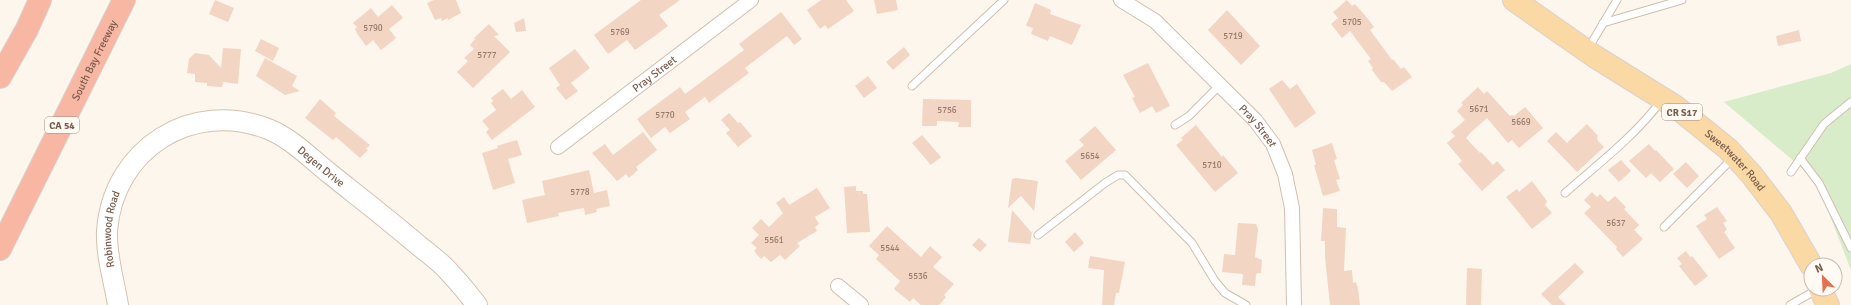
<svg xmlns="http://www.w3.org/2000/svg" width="1851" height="305" viewBox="0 0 1851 305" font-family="Signika,sans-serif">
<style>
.green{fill:#d8ecc9}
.building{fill:#f3d5c3}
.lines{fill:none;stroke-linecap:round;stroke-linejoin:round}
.lane-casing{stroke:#d1beb0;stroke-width:9}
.street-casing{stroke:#d1beb0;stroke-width:16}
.secondary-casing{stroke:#d6c0b0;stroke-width:22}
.primary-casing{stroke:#dad1cd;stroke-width:24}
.highway-casing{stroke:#dad1cd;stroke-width:24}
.lane{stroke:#fff;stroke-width:7}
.street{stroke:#fff;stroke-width:14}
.secondary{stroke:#fff;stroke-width:20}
.primary{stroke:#fbd9a5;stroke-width:22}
.highway{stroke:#f7b7a3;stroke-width:22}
.labels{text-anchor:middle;stroke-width:3;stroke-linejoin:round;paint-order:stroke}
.number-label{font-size:9px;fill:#987a6a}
.shield{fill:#fffaf3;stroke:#a28b7f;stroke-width:1}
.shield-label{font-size:10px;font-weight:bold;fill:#7a5c4d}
.street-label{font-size:11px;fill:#7a5c4d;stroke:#fffaf3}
</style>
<rect width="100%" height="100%" fill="#fdf6ec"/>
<path class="green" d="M1851,64V270L1816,180L1724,102L1831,73Z"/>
<g class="building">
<path d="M215,0L234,8L228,22L209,14Z"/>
<path d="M434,0H456L461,13L448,20V18L442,21L441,18L435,20L427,3Z"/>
<path d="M641,0H680L659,15L668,26L656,35L635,50L627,40L608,54L594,35Z"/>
<path d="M821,0H846L854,11L828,29L825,25L820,29L807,10Z"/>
<path d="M874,0H896L898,10L877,14Z"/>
<path d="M1347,0L1352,6L1355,4L1368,19L1374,27L1370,30L1392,60L1393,59L1401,69L1404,67L1412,77L1392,91L1384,82H1381L1372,70L1373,68L1368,61L1371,59L1350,31L1342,38L1331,24L1338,18L1333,12Z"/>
<path d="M1035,3L1051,10L1050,14L1081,25L1072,45L1050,36L1048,41L1031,34L1033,28L1026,26Z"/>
<path d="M392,5L403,18L389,29L396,38L381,50L373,40L366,46L358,35L355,29L357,27L353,23L371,8L378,17Z"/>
<path d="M1227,10L1260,46L1241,65L1208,30Z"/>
<path d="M781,12L802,39L794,45L787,36L745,68L749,73L709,103L705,97L685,112L690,119L670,133L665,127L651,138L637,119L680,87L685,94L744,50L739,44Z"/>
<path d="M524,18L526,31L516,32L514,23Z"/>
<path d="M489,24L499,35L494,36L510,52L473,88L457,72L468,61L464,58L474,49L470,45L476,38L473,39Z"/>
<path d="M1799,30L1801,41L1778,46L1776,36Z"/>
<path d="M261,39L279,48L273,61L255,51Z"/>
<path d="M904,47L910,55L893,70L886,62Z"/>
<path d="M223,48L241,49L238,84L223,82L222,87L207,86V83L195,82V74L187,73L189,59L195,53L209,55L221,68Z"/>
<path d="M575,49L590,68L571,83L578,91L566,100L556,88L560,85L549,68Z"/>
<path d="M265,58L297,76L292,86L300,91L285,95L256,76Z"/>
<path d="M1148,63L1170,106L1156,113L1152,106L1140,113L1132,98L1135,97L1123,75Z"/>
<path d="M868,76L877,88L864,98L855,86Z"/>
<path d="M1282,80L1290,89L1297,84L1316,113L1295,128L1269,89Z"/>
<path d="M1478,87L1484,94L1487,91L1510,116L1512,115L1514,116L1525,107L1543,128L1519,148L1512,140L1508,143L1487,118L1471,132L1466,138L1480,153L1481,152L1493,165L1497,161L1505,170L1482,191L1458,164L1462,161L1447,143L1455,136L1451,132L1465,120L1457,111L1463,105L1461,103Z"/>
<path d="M503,89L511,99L522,90L535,107L492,140L486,132L489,129L482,121L496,110L491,103L493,101L491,98Z"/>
<path d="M320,99L336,113L334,116L370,145L366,149L368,150L360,158L336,137L333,140L305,118Z"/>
<path d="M923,99L971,100V127H958L959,122L937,121V126H922Z"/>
<path d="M729,113L738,123L740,122L752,136L738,147L726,133L730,130L721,120Z"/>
<path d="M1587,124L1598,136L1597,138L1598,141L1604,147L1577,172L1547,141L1556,132L1567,143Z"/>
<path d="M1196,125L1222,157L1223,155L1238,173L1215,192L1176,145L1183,140L1181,138Z"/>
<path d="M1095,126L1116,150L1081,180L1065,161L1084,145L1079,140Z"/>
<path d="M643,132L657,150L636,167L638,170L629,178L626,174L617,181L592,153L605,144L613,155Z"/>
<path d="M922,135L941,157L931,165L912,143Z"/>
<path d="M517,140L522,155L508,159L515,183L493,190L482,153L498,148L497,146Z"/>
<path d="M1332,143L1337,159L1334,160L1340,179L1336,180L1340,191L1323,196L1314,165H1316L1312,150Z"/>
<path d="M1649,144L1655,151L1656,150L1674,169L1660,182L1651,173L1646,178L1629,161Z"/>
<path d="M1621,160L1631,171L1619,182L1608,170Z"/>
<path d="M1686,162L1699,176L1687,188L1673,174Z"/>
<path d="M589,170L594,193L607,190L610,206L596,209L597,212L585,215L584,208L558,213L559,216L527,223L522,200L545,195L542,181Z"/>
<path d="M1016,178L1038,181L1034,211L1021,196L1008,208L1012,179Z"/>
<path d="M1532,181L1547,201L1545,205L1552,213L1532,229L1506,197L1517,189L1519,192Z"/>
<path d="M856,186V191H863V194H867L870,232L847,233L844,187Z"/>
<path d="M817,188L830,208L815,217L819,224L815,227L817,231L797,243L800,246L785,260L780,255L771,262L764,256L761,259L754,251L757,248L751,243L759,235L752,228L761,219L769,227L783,213L776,203L784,197L789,205Z"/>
<path d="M1592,192L1597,197L1600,194L1608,202L1615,196L1626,207L1624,209L1639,225L1634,230L1643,239L1623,257L1616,249L1617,247L1584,213L1591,207L1584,200Z"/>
<path d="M1717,207L1727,221L1723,223L1727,229L1724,232L1735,248L1719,259L1696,226L1707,219L1704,215Z"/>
<path d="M1323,208L1337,209V227L1346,228L1344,271L1352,270L1353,283L1356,282L1358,289L1360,305H1330L1325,257V241H1321Z"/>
<path d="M1012,210L1032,233L1030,244L1008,242Z"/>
<path d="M1238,223L1256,224L1258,229L1255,257L1262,260L1261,273H1257L1256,275L1255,286L1242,285L1243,274L1222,272L1224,254L1235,255Z"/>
<path d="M887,226L921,257L930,246L942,257L933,267L954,284L944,295L946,297L939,305H921L913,298L910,302L894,289L900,281L876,259L879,255L869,246Z"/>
<path d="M1075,232L1084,243L1074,252L1065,242Z"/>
<path d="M979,238L987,245L980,252L972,245Z"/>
<path d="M1686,251L1690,257L1692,256L1708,276L1695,286L1679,266L1682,264L1677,258Z"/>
<path d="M1090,256L1125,262L1119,293H1116L1114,305H1102L1104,270L1088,268Z"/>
<path d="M1575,263L1584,272L1558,297L1566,305H1552L1541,294Z"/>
<path d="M1467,268L1482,269L1481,305H1466Z"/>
</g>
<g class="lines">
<g class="lane-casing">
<g id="lane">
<path d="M1603,23L1682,0"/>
<path d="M1588,49L1617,0"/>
<path d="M912,86L1004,0"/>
<path d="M1175,125L1189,116L1220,85"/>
<path d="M1800,158L1819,183L1851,248"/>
<path d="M1791,172L1824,124L1851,102"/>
<path d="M1565,193C1598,164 1635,136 1661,101"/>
<path d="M1664,227L1733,158"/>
<path d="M1038,235L1105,183L1118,175H1125L1192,243L1215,281L1225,293L1246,305"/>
<path d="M1790,305L1818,289"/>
</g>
</g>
<g class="street-casing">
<g id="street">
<path id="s1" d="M1121,0L1155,21L1255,120L1273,144L1285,174L1292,208L1294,305"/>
<path id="s2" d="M558,147L751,0"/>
<path d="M838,286L861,305"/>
</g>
</g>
<g class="secondary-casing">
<g id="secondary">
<path id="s3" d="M118,305C114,280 106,256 107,231C113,149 192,99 268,129C291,138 310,158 329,173C359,197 389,220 418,245C429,254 441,262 450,273C460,283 468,294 477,305"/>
</g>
</g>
<g class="primary-casing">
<g id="primary">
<path id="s4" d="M1514,0L1594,56L1676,107L1728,149L1751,174L1781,213L1811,265"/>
<path d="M1820,289L1828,305"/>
</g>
</g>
<g class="highway-casing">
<g id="highway">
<path d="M0,77L27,29L40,0"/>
<path id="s5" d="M0,249L124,0"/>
</g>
</g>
<use href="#lane" class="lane"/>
<use href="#street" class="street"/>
<use href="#secondary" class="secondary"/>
<use href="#primary" class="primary"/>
<use href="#highway" class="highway"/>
</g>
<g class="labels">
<g class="number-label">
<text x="1352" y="25">5705</text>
<text x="373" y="31">5790</text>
<text x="620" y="35">5769</text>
<text x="1233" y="39">5719</text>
<text x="487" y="58">5777</text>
<text x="1479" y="112">5671</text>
<text x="947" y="113">5756</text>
<text x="665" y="118">5770</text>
<text x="1521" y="125">5669</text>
<text x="1090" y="159">5654</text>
<text x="1212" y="168">5710</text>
<text x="580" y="195">5778</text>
<text x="1616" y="226">5637</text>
<text x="774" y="243">5561</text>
<text x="890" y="251">5544</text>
<text x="918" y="279">5536</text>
</g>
<g class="shield">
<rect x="1662" y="104" width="40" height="16" rx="3"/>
<rect x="45" y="117" width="34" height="16" rx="3"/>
</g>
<g class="shield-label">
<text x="1682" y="116">CR S17</text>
<text x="62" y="129">CA 54</text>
</g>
<g class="street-label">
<text dy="4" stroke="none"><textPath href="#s5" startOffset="211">South Bay Freeway</textPath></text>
<text dy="4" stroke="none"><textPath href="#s2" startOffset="121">Pray Street</textPath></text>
<text dy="4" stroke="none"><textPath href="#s1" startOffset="187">Pray Street</textPath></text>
<text dy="4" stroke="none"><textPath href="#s4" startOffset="274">Sweetwater Road</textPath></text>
<text dy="4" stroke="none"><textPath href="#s3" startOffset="363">Degen Drive</textPath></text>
<text dy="4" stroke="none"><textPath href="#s3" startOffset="77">Robinwood Road</textPath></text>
</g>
</g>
<g transform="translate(1823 277) rotate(336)"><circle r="19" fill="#fffaf3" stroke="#cabbb1"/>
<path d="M0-3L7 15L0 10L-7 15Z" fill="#e76f51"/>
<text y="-6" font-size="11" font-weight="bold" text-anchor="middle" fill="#7a5c4d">N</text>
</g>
</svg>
